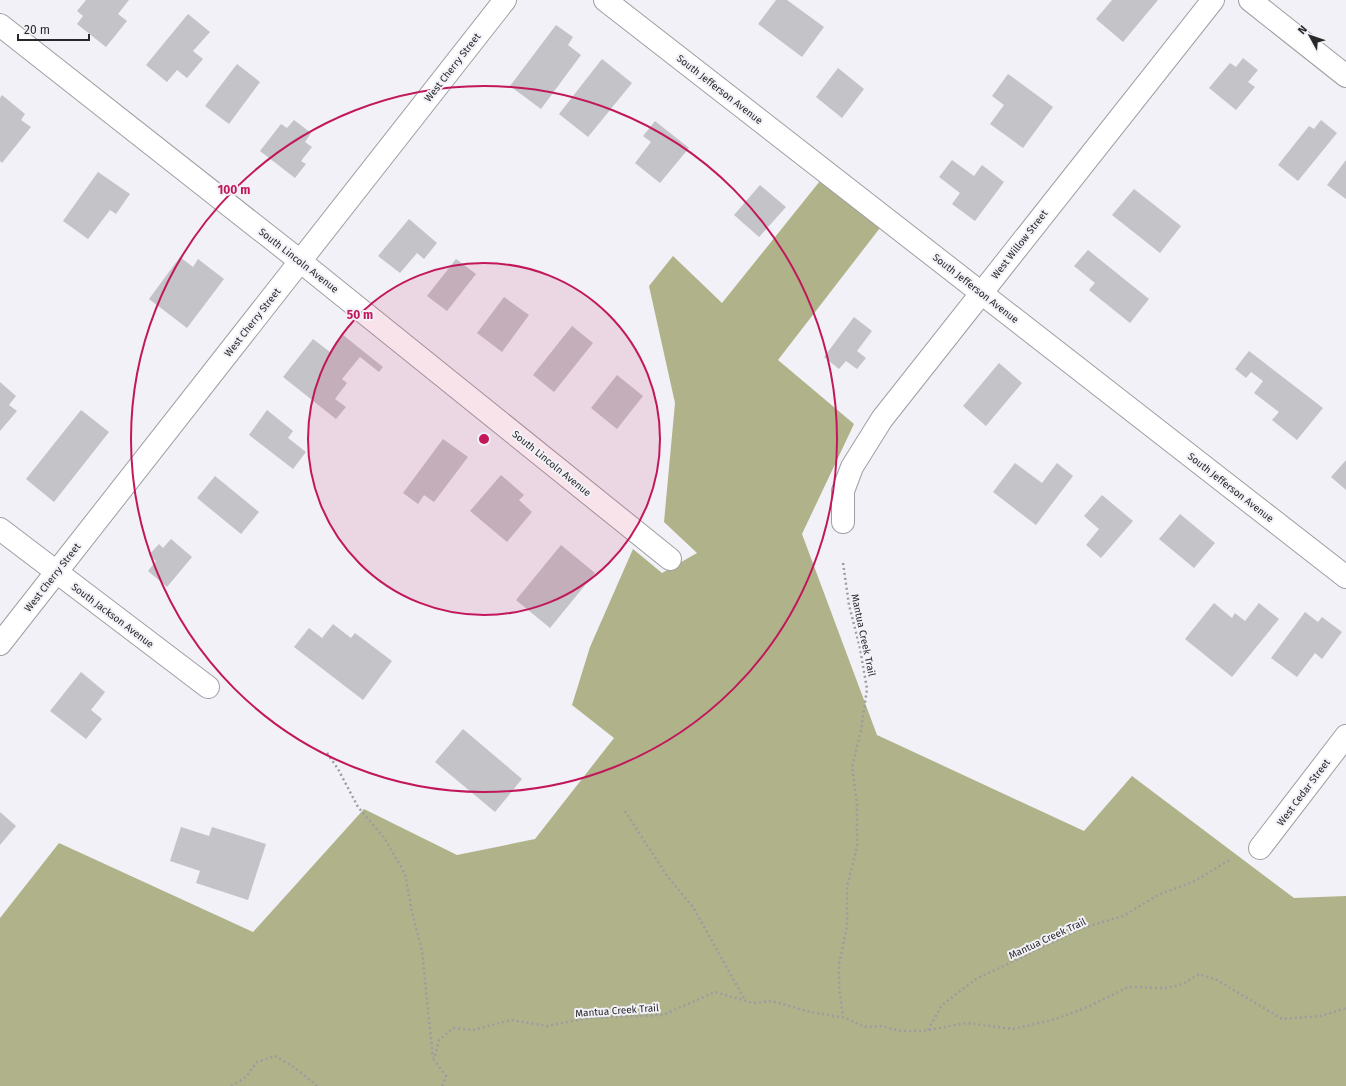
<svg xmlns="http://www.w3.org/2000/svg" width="1346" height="1086" viewBox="0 0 1346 1086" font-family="'Fira Sans',sans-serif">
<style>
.forest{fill:#b0b38a}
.building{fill:#c3c3c8}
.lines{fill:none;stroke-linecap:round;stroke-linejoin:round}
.minor-casing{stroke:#9f9fa3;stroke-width:24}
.path{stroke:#9c9ca0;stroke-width:2.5;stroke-dasharray:2 3;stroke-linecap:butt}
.minor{stroke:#fff;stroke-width:22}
.ring{fill:none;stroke:#c2185b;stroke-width:2}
.labels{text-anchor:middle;stroke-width:4;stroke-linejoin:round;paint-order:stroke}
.street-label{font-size:10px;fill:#28282a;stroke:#f1f1f7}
.centre{fill:#c2185b;stroke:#f1f1f7;stroke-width:2}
.ring-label{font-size:12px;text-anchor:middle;font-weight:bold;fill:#c2185b;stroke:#f1f1f7;stroke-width:4;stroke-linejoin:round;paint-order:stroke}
</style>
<rect width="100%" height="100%" fill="#f1f1f7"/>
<path class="forest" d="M824,176L883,224L778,360L854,424L802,534L877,735L1084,831L1132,776L1294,898L1346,896V1086H0V918L59,843L253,932L364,809L457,855L535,839L614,738L572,705L590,647L633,549L662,573L697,553L664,522L675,403L649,286L673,256L722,303Z"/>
<g class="building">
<path d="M86,0H129L118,14L127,21L106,47L77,24L83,16L77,11Z"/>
<path d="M776,0H787L824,27L802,57L758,24Z"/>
<path d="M1112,0H1158L1123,42L1096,19Z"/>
<path d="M188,14L210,32L193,51L203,59L187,78L177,70L167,82L146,65Z"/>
<path d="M556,25L573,37L568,45L581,55L541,109L510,86Z"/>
<path d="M1243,58L1258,70L1248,82L1255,87L1236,110L1209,88L1230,63L1236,67Z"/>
<path d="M602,59L632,83L588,137L559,114Z"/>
<path d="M237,64L260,82L229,124L205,106Z"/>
<path d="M838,68L864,89L842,118L816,97Z"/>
<path d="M1008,74L1053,107L1023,148L990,124L1004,105L992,96Z"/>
<path d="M2,95L25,114L21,120L31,127L2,163L0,161V98Z"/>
<path d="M294,120L311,133L305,142L312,147L301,161L306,164L295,178L260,151L281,124L287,128Z"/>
<path d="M1321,120L1337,133L1298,181L1278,165L1309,126L1314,129Z"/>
<path d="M655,121L689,148L660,183L635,163L651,142L643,136Z"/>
<path d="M952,160L974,176L982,165L1004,182L975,221L952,204L960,193L939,177Z"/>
<path d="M1346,160V199L1327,185Z"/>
<path d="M98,172L130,194L116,214L110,210L88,239L63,221Z"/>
<path d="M760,185L786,207L759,237L734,215Z"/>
<path d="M1134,189L1181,226L1160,253L1112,215Z"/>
<path d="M409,219L437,243L424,259L417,253L400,273L378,256Z"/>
<path d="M1088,250L1149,299L1130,323L1089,290L1095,283L1074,266Z"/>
<path d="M180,257L193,267L198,259L224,279L187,328L149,299Z"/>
<path d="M456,259L476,274L447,311L427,296Z"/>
<path d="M504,297L529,315L502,352L477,333Z"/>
<path d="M854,317L872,331L857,351L866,358L857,369L846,361L839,369L824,357Z"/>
<path d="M572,326L593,343L554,392L533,375Z"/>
<path d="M343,335L383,367L379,372L360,357L342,379L347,383L335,399L346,407L336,419L283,377L313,339L330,352Z"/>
<path d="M1249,351L1323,408L1297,440L1272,420L1279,412L1254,393L1263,381L1251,372L1246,378L1235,369Z"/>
<path d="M999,363L1022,383L986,426L963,406Z"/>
<path d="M617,375L643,396L617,429L591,408Z"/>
<path d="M0,382L16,396L9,405L17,411L0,431Z"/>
<path d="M81,410L109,432L54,502L26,479Z"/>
<path d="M267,410L293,431L288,438L306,452L293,469L249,435Z"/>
<path d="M443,439L468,457L434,502L424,495L418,504L403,493Z"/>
<path d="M1346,460V490L1331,477Z"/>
<path d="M1015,463L1042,483L1057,463L1073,476L1036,525L993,492Z"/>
<path d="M501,475L524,495L519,500L532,512L507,542L470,511Z"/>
<path d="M215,476L259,512L241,534L197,498Z"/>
<path d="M1102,495L1133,521L1101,558L1086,545L1099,529L1084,516Z"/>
<path d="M1180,514L1215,543L1194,568L1159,539Z"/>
<path d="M171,539L192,557L167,587L148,571L156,561L149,555L159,544L163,548Z"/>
<path d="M561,545L595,573L550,628L516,600Z"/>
<path d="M1214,603L1232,618L1235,613L1245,621L1259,603L1279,619L1232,677L1185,639Z"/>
<path d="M1305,612L1318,622L1322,617L1342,632L1322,659L1315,653L1297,677L1271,658Z"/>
<path d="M333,624L351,638L355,633L392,661L363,700L294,647L309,628L322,638Z"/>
<path d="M81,672L105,692L91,710L102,719L86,739L50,711Z"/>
<path d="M463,729L522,779L495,812L435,762Z"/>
<path d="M0,812L16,826L0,845Z"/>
<path d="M181,827L209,836L212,827L266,844L248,900L196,883L200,871L170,861Z"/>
</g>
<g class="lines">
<g class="minor-casing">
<g id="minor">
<path d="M605,0L1346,577"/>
<path d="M1250,0L1346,76"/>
<path d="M0,25L300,261L670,559"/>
<path d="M843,522V491L852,467L882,419L1213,0"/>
<path d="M0,529L208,687"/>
<path d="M0,644L505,0"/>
<path d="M1260,848L1346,736"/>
</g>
</g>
<g class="path">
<path d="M843,563L849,605L860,648L867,689L861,730L852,767L857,804V847L847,886V926L839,964V985L843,1017"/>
<path d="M327,753L338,769L358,807L385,839L405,874L412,912L422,951L433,1058"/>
<path d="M625,811L667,876L693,907L745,1000"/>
<path d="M928,1030L942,1005L976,979L1083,928L1123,916L1158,895L1195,881L1231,859"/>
<path d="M231,1086L246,1077L257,1062L275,1056L294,1067L317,1086"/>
<path d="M442,1086L446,1076L434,1060L439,1040L453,1028L473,1030L511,1020L547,1026L588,1018L663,1015L715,992L753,1003L772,1001L810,1012L846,1018L864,1027L882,1026L901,1031H923L967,1023L1013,1029L1056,1019L1090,1006L1128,987L1166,988L1183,984L1199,974L1217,980L1282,1019L1321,1016L1346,1008"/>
</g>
<use href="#minor" class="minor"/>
</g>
<circle cx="484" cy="439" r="176" fill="#c2185b" fill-opacity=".12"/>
<g class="ring">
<circle cx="484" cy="439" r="176"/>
<circle cx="484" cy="439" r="353"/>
</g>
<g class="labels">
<g class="street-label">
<text transform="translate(452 67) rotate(-52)" y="4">West Cherry Street</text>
<text transform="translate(720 89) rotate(38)" y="4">South Jefferson Avenue</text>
<text transform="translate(1019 244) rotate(-52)" y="4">West Willow Street</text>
<text transform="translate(299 260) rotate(38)" y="4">South Lincoln Avenue</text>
<text transform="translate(976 288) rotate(38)" y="4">South Jefferson Avenue</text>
<text transform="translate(252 322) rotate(-52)" y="4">West Cherry Street</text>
<text transform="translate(552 463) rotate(39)" y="4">South Lincoln Avenue</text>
<text transform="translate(1231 487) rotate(38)" y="4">South Jefferson Avenue</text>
<text transform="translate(52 577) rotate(-52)" y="4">West Cherry Street</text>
<text transform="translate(113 615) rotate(37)" y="4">South Jackson Avenue</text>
<text transform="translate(864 635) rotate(78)" y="4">Mantua Creek Trail</text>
<text transform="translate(1303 792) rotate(-53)" y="4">West Cedar Street</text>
<text transform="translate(1047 938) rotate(-25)" y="4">Mantua Creek Trail</text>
<text transform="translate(617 1010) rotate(-4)" y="4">Mantua Creek Trail</text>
</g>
</g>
<circle cx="484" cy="439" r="6" class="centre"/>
<g class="ring-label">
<text x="234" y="194">100 m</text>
<text x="360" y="319">50 m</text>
</g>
<g transform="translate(1310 36) rotate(310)" stroke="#f1f1f7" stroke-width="3" paint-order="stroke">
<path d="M0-3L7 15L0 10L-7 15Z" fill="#28282a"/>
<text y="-6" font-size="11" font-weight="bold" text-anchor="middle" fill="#28282a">N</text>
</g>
<path d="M18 34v6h71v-6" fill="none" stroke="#28282a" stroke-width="2"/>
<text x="24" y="34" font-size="12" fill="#28282a" stroke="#f1f1f7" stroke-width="3" paint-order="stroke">20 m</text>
</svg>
